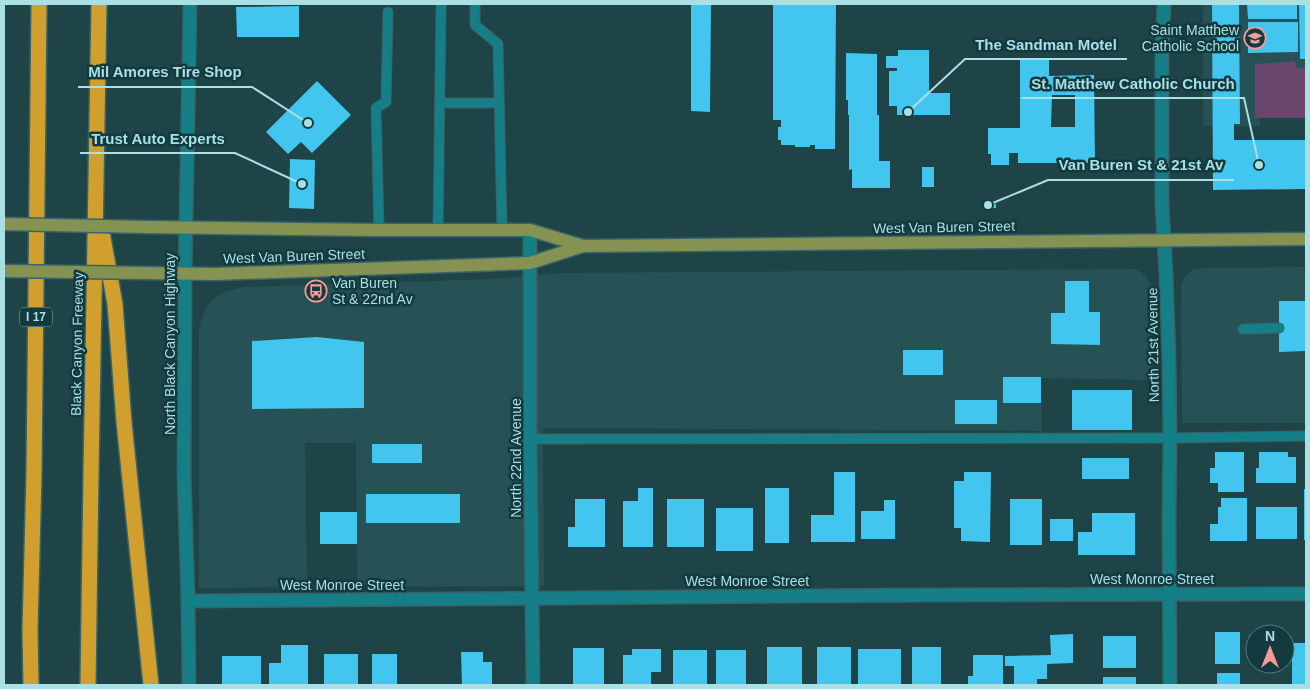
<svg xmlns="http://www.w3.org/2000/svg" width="1310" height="689" viewBox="0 0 1310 689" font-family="Arial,sans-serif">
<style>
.built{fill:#265155}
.green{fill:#6a466d}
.building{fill:#42c5ef;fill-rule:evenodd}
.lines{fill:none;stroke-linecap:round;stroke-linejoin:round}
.service-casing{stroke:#376468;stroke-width:11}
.minor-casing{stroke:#376468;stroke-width:15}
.secondary-casing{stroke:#376468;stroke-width:15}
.primary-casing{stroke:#376468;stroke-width:15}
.motorway-casing{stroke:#376468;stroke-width:18}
.service{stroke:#167e87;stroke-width:9}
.minor{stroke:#167e87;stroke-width:12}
.secondary{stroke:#167e87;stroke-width:12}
.primary{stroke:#869252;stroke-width:12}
.motorway{stroke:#d09f2e;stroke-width:15}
.primary-bridge-casing{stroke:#376468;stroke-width:15;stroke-linecap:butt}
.primary-bridge{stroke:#869252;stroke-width:12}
.labels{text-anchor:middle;stroke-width:5;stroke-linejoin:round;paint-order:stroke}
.shield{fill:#133a3e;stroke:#7daeb2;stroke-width:1}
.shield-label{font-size:12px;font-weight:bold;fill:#aadfe4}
.poi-label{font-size:14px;fill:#aadfe4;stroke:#133a3e;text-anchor:end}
.street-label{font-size:14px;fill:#aadfe4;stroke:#133a3e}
.leader{fill:none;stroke:#aadfe4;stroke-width:2}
.callout-dot{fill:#aadfe4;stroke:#133a3e;stroke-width:2}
.callout-label{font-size:15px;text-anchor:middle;font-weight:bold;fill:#aadfe4;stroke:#133a3e;stroke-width:5;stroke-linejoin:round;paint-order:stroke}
</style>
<rect width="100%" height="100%" fill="#1e4448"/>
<g class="built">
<path d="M1203,4H1306V73L1261,74L1260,126H1203Z"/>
<path d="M1306,267V423H1182L1181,286L1184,277L1193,270L1204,268Z"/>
<path d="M1134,269L1141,272L1147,278L1151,286L1152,380L1041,378L1042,431L543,428L544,586L357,587L356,443H305L307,587L199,588V328L203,314L211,301L226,291L244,287L493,279L560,273Z"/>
</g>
<path class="green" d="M1295,61L1296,68L1306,67V118H1255V64Z"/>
<g class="building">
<path d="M691,4H711L710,112L691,111Z"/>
<path d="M773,4H836L835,149H815V145H810V147H795V145H781V140H778V127H781V120H773Z"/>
<path d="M1212,4H1239L1240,124H1234V140H1306V189L1213,190Z"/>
<path d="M1247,4H1297V19H1248Z"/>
<path d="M1299,4H1306V59H1300Z"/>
<path d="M299,6V37H237L236,7Z"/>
<path d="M1248,22H1298V52L1248,53Z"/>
<path d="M898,50H929V93H950V115H897V106H889V71H897V68H886V56H898Z"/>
<path d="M846,53L877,54V115H879V161H890V188H852V169L849,170V115H848V100H846Z"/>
<path d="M1020,59H1049V76L1094,75L1095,163H1018V153H1009V165H991V154H988V128H1020ZM1052,95H1075V127H1051Z"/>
<path d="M317,81L351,115L312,153L301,142L288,154L266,132Z"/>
<path d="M290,159L315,160L314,209L289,208Z"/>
<rect x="922" y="167" width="12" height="20"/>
<rect x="984" y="204" width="12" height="4"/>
<path d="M1065,281H1089V312H1100V345L1051,344V313H1065Z"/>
<path d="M309,287H321L322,293H309Z"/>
<path d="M1279,301H1306V351L1279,352Z"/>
<path d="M317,337L364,342V408L252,409V341Z"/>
<rect x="903" y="350" width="40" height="25"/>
<rect x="1003" y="377" width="38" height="26"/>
<rect x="1072" y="390" width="60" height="40"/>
<rect x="955" y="400" width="42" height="24"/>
<rect x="372" y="444" width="50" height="19"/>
<path d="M1215,452H1244V492H1218V483H1210V468H1215Z"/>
<path d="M1259,452H1288V457H1296V483H1256V468H1259Z"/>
<rect x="1082" y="458" width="47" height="21"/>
<path d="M834,472H855V542H811V515H834Z"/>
<path d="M964,472H991L990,542L961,541V528H954V481H964Z"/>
<path d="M638,488H653V547H623V501H638Z"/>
<rect x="765" y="488" width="24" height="55"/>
<rect x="1304" y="489" width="2" height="51"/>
<rect x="366" y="494" width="94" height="29"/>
<path d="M1221,498H1247V541H1210V524H1218V507H1221Z"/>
<path d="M575,499H605V547H568V527H575Z"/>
<rect x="667" y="499" width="37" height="48"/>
<rect x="1010" y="499" width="32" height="46"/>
<path d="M884,500H895V539H861V511H884Z"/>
<rect x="1256" y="507" width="41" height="32"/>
<rect x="716" y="508" width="37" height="43"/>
<rect x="320" y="512" width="37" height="32"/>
<path d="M1092,513H1135V555H1078V532H1092Z"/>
<rect x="1050" y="519" width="23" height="22"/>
<rect x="1215" y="632" width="25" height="32"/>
<path d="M1073,634V663L1047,664V679H1037V685H1014V666H1005V656L1051,655L1050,635Z"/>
<rect x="1249" y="635" width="6" height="23"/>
<rect x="1103" y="636" width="33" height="32"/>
<rect x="1292" y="643" width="14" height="42"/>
<path d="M281,645H308V685H269V663H281Z"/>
<rect x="767" y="647" width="35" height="38"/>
<rect x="817" y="647" width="34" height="38"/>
<rect x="912" y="647" width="29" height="38"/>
<rect x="573" y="648" width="31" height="37"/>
<path d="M632,649H661V672H651V685H623V655H632Z"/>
<rect x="858" y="649" width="43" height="36"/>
<rect x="673" y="650" width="34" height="35"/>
<rect x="716" y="650" width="30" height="35"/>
<path d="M461,652H483V662H492V685H462Z"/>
<rect x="324" y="654" width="34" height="31"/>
<rect x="372" y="654" width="25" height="31"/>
<path d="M973,655H1003V685H968V676H973Z"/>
<rect x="222" y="656" width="39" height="29"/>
<rect x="1217" y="673" width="23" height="12"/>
<rect x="1103" y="677" width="33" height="8"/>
</g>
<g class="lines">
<g class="service-casing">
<g id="service">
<path d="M475,4V25L498,44L502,230"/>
<path d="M440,103H499"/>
<path d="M379,230L376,108L386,102L388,12"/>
<path d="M438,230L441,4"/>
<path d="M1243,329L1279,328"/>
<path d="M530,439L1170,438L1306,436"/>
</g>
</g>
<g class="minor-casing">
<g id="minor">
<path d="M1164,4L1162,53V205L1166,274L1169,359L1170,438L1169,521L1170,685"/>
<path d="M530,230V439L533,685"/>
<path d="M188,601L928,595L1306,594"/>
</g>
</g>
<g class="secondary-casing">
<path id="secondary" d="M189,685L188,601L184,474L185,274L190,4"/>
</g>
<g class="primary-casing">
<g id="primary">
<path d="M146,227L379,230H530L583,246"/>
<path d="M147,273L216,274L530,263L583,246L1306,239"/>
</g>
</g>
<g class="motorway-casing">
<g id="motorway">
<path d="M102,232L115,304L124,422L151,685"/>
<path d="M31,685L30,630L34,473L39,4"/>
<path d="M88,685L91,473L99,4"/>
</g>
</g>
<use href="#service" class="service"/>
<use href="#minor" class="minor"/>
<use href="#secondary" class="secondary"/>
<use href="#primary" class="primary"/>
<use href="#motorway" class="motorway"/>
<g class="primary-bridge-casing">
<g id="primary-bridge">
<path d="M4,224L146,227"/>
<path d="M4,271L147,273"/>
</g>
</g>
<use href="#primary-bridge" class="primary-bridge"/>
</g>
<defs>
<g id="school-ring" transform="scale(1.125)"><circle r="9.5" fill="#133a3e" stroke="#f59c96" stroke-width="1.5"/><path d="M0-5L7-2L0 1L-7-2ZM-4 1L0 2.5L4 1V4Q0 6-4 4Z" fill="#f59c96"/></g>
<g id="bus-ring" transform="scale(1.125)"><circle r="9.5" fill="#133a3e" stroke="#f59c96" stroke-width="1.5"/><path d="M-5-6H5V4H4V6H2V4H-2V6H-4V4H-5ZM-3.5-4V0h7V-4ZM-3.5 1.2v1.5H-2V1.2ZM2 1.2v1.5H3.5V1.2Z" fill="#f59c96"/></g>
</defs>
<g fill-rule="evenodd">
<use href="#school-ring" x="1255" y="38"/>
<use href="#bus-ring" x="316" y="291"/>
</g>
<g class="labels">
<rect class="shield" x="20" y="307.5" width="32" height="19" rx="4"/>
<g class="shield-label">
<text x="36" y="321">I 17</text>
</g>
<g class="poi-label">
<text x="1239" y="35">Saint Matthew<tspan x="1239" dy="16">Catholic School</tspan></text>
<text x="332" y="288" text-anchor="start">Van Buren<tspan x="332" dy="16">St &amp; 22nd Av</tspan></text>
</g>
<g class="street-label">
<text transform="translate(944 227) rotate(-1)" y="5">West Van Buren Street</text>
<text transform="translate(294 256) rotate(-2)" y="5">West Van Buren Street</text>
<text transform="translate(77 344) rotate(-89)" y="5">Black Canyon Freeway</text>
<text transform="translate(170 344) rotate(-90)" y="5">North Black Canyon Highway</text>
<text transform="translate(1153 345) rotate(-91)" y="5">North 21st Avenue</text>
<text transform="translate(516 458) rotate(-90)" y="5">North 22nd Avenue</text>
<text x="1152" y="584">West Monroe Street</text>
<text x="747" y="586">West Monroe Street</text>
<text x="342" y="590">West Monroe Street</text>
</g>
</g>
<path class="leader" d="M908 112L965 59H1127M308 123L252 87H78M1259 165L1244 98H1021M302 184L235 153H80M988 205L1048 180H1234"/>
<g class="callout-dot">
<circle cx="908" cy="112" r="5"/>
<circle cx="308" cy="123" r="5"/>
<circle cx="1259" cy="165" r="5"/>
<circle cx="302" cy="184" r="5"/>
<circle cx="988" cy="205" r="5"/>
</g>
<g class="callout-label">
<text x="1046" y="50">The Sandman Motel</text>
<text x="165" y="77">Mil Amores Tire Shop</text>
<text x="1133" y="89">St. Matthew Catholic Church</text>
<text x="158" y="144">Trust Auto Experts</text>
<text x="1141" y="170">Van Buren St &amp; 21st Av</text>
</g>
<rect width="1310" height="689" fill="none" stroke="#aadfe4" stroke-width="10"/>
<g transform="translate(1270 649)"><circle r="24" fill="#133a3e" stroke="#4f7c80"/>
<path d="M0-4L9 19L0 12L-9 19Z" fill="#f59c96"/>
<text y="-8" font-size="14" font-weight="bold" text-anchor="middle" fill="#aadfe4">N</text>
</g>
</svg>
